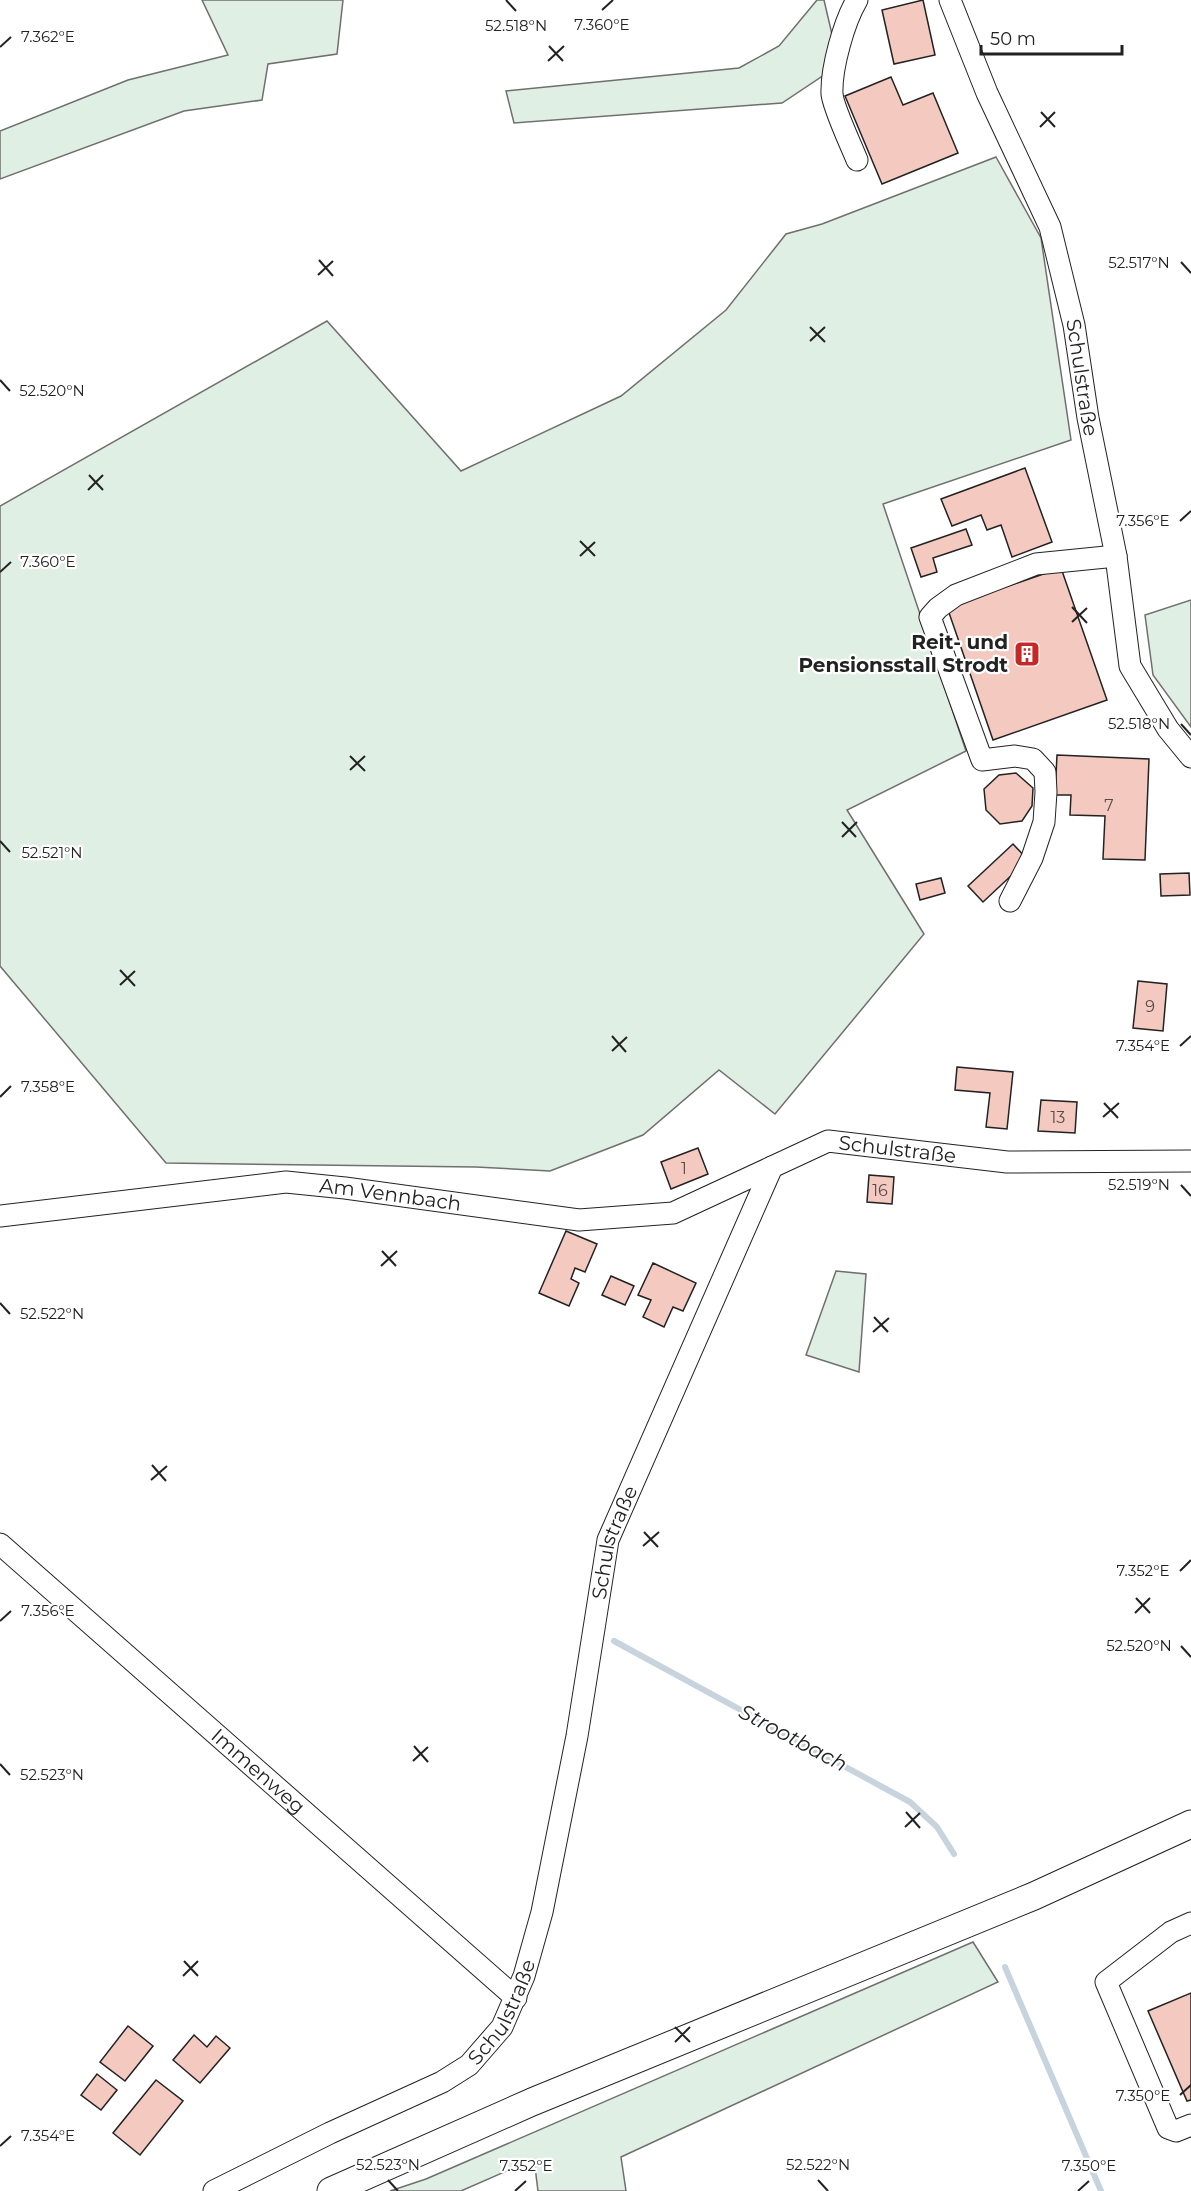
<svg xmlns="http://www.w3.org/2000/svg" width="1191" height="2191" viewBox="0 0 1191 2191" font-family="Montserrat,sans-serif">
<style>
.green{fill:#e0efe3;stroke:#6f6f6f;stroke-width:1.5}
.lines{fill:none;stroke-linecap:round;stroke-linejoin:round}
.stream{stroke:#c7d3dd;stroke-width:6}
.building{fill:#f3c9c0;stroke:#222;stroke-width:1.5}
.minor-casing{stroke:#222;stroke-width:23}
.major-casing{stroke:#222;stroke-width:29}
.minor{stroke:#fff;stroke-width:21}
.major{stroke:#fff;stroke-width:27}
.ticks{fill:none;stroke:#222;stroke-width:2}
.labels{text-anchor:middle;stroke-width:4.5;stroke-linejoin:round;paint-order:stroke}
.number-label{font-size:16px;fill:#564c4a}
.street-label{font-size:20px;fill:#222;stroke:#fff}
.poi-label{font-size:20px;font-weight:bold;fill:#222;stroke:#fff;text-anchor:end}
.water-label{font-size:21px;font-style:italic;fill:#222;stroke:#fff}
.ticks-label{font-size:15px;text-anchor:middle;fill:#222;stroke:#fff;stroke-width:4.5;stroke-linejoin:round;paint-order:stroke}
</style>
<rect width="100%" height="100%" fill="#fff"/>
<g class="green">
<path d="M202,0H343L337,54L268,64L262,100L184,111L0,179V131L128,80L228,55Z"/>
<path d="M817,0H824L834,43L827,73L782,103L514,123L506,91L739,68L779,46Z"/>
<path d="M996,157L1041,238L1071,440L883,504L966,751L847,810L924,934L775,1114L719,1070L643,1135L550,1171L476,1167L166,1163L0,966V506L327,321L461,471L621,396L726,310L786,234L822,224Z"/>
<path d="M1191,600V727L1153,675L1145,615Z"/>
<path d="M836,1271L866,1274L859,1372L806,1355Z"/>
<path d="M973,1942L998,1982L621,2157L626,2191H538L534,2159L461,2191H390L426,2179Z"/>
</g>
<g class="lines">
<g class="stream">
<path d="M614,1641L910,1802L937,1827L954,1854"/>
<path d="M1005,1967L1101,2191"/>
</g>
</g>
<g class="building">
<path d="M923,0L935,55L894,64L882,10Z"/>
<path d="M891,77L903,105L933,93L958,153L882,184L845,96Z"/>
<path d="M1025,468L1052,542L1012,557L1001,525L987,530L981,515L952,526L941,499Z"/>
<path d="M966,529L972,545L933,558L937,572L921,577L911,548Z"/>
<path d="M1061,568L1107,700L993,740L947,607Z"/>
<path d="M1057,755L1149,759L1145,860L1103,859L1105,816L1070,815L1071,795H1055Z"/>
<path d="M1016,773L1033,788L1032,806L1022,821L1000,824L986,810L984,789L999,775Z"/>
<path d="M1013,844L1028,860L983,902L968,886Z"/>
<path d="M1189,873L1190,895L1161,896L1160,874Z"/>
<path d="M941,878L945,893L920,900L916,884Z"/>
<path d="M1138,981L1167,984L1163,1031L1133,1028Z"/>
<path d="M957,1067L1013,1072L1007,1129L986,1127L990,1093L955,1090Z"/>
<path d="M1041,1100L1077,1102L1075,1133L1038,1131Z"/>
<path d="M698,1148L708,1174L671,1189L661,1162Z"/>
<path d="M869,1175L894,1177L892,1204L867,1202Z"/>
<path d="M566,1231L597,1244L585,1272L575,1268L571,1279L579,1283L569,1306L539,1293Z"/>
<path d="M653,1263L696,1283L683,1311L673,1307L664,1327L643,1317L651,1300L638,1295Z"/>
<path d="M611,1276L634,1286L625,1305L602,1295Z"/>
<path d="M1191,1993V2100L1187,2101L1148,2011Z"/>
<path d="M128,2026L153,2046L125,2081L100,2062Z"/>
<path d="M194,2035L207,2047L216,2036L230,2048L200,2083L173,2060Z"/>
<path d="M97,2074L117,2090L101,2110L81,2095Z"/>
<path d="M156,2080L183,2101L140,2155L113,2133Z"/>
</g>
<g class="lines">
<g class="minor-casing">
<g id="minor">
<path id="s1" d="M950,0L987,93L1050,227L1074,325L1088,418L1116,556L1130,666L1168,729L1191,757"/>
<path d="M857,160C851,145 833,107 832,94C831,68 844,22 857,0"/>
<path d="M1010,901L1032,858L1044,822L1046,792L1045,772L1033,759L1015,756L982,760L930,617L938,608L956,595L1036,564L1116,556"/>
<path id="s2" d="M0,1216L286,1182L345,1188L579,1220L673,1213L772,1167"/>
<path id="s3" d="M0,1544L516,1998"/>
<path d="M1191,1923L1171,1932L1106,1982L1168,2128L1176,2131L1191,2125"/>
<path id="s4" d="M214,2191L330,2133L442,2082L469,2065L502,2027L524,1976L542,1912L577,1736L608,1540L772,1167L828,1141L1007,1162L1191,1161"/>
</g>
</g>
<g class="major-casing">
<path id="major" d="M331,2191L532,2102L1034,1896L1191,1824"/>
</g>
<use href="#minor" class="minor"/>
<use href="#major" class="major"/>
</g>
<path class="ticks" d="M506,0L516,11M602,10L613,0M549,46L563,61M0,47L11,37M548,61L564,46M1041,112L1055,127M1040,127L1055,112M319,260L333,276M1181,262L1191,273M318,275L333,261M810,327L825,342M810,341L825,327M0,380L10,391M89,475L103,490M88,490L103,475M1180,521L1191,511M580,541L595,556M580,556L595,542M0,572L11,562M1072,607L1087,623M1072,622L1087,608M1181,724L1191,735M350,756L365,771M350,770L365,756M842,822L856,837M842,837L857,822M0,841L10,852M120,970L135,986M120,985L135,971M612,1036L626,1052M1180,1046L1191,1036M612,1051L627,1037M0,1097L11,1086M1104,1103L1118,1118M1103,1117L1119,1103M1181,1185L1191,1196M382,1251L396,1266M381,1266L397,1251M0,1303L10,1314M874,1317L888,1332M873,1332L889,1318M152,1465L166,1481M151,1480L167,1466M644,1532L658,1547M643,1546L659,1532M1180,1571L1191,1560M1136,1598L1150,1613M1135,1613L1150,1598M0,1621L11,1611M1181,1646L1191,1657M414,1746L428,1762M413,1761L428,1747M0,1764L10,1775M906,1812L920,1828M905,1827L920,1813M184,1961L198,1976M183,1976L198,1961M675,2027L690,2042M675,2042L690,2027M1180,2095L1191,2085M0,2146L11,2136M388,2180L398,2191M818,2180L828,2191M515,2191L526,2181M1078,2191L1089,2181"/>
<defs>
<g id="building-square" transform="scale(1.35)"><rect x="-9" y="-9" width="18" height="18" rx="4" fill="#c62828" stroke="#fff"/><path d="M-4-6H4V6H1V3H-1V6H-4ZM-2.5-4.3h1.7v1.8h-1.7ZM.8-4.3h1.7v1.8H.8ZM-2.5-1h1.7V.8h-1.7ZM.8-1h1.7V.8H.8Z" fill="#fff"/></g>
</defs>
<g fill-rule="evenodd">
<use href="#building-square" x="1027" y="654"/>
</g>
<g class="labels">
<g class="number-label">
<text x="1109" y="811">7</text>
<text x="1150" y="1012">9</text>
<text x="1058" y="1123">13</text>
<text x="684" y="1174">1</text>
<text x="880" y="1196">16</text>
</g>
<g class="street-label">
<text dy="7" stroke="none"><textPath href="#s1" startOffset="402">Schulstraße</textPath></text>
<text dy="7" stroke="none"><textPath href="#s4" startOffset="1374">Schulstraße</textPath></text>
<text dy="7" stroke="none"><textPath href="#s2" startOffset="393">Am Vennbach</textPath></text>
<text dy="7" stroke="none"><textPath href="#s4" startOffset="834">Schulstraße</textPath></text>
<text dy="7" stroke="none"><textPath href="#s3" startOffset="344">Immenweg</textPath></text>
<text dy="7" stroke="none"><textPath href="#s4" startOffset="348">Schulstraße</textPath></text>
</g>
<g class="poi-label">
<text x="1008" y="649">Reit- und<tspan x="1008" dy="23">Pensionsstall Strodt</tspan></text>
</g>
<g class="water-label">
<text transform="translate(793 1738) rotate(28)" y="7">Strootbach</text>
</g>
</g>
<g class="ticks-label">
<text x="602" y="30">7.360°E</text>
<text x="516" y="31">52.518°N</text>
<text x="48" y="42">7.362°E</text>
<text x="1139" y="268">52.517°N</text>
<text x="52" y="396">52.520°N</text>
<text x="1143" y="526">7.356°E</text>
<text x="48" y="567">7.360°E</text>
<text x="1139" y="729">52.518°N</text>
<text x="52" y="858">52.521°N</text>
<text x="1143" y="1051">7.354°E</text>
<text x="48" y="1092">7.358°E</text>
<text x="1139" y="1190">52.519°N</text>
<text x="52" y="1319">52.522°N</text>
<text x="1143" y="1576">7.352°E</text>
<text x="48" y="1616">7.356°E</text>
<text x="1139" y="1651">52.520°N</text>
<text x="52" y="1780">52.523°N</text>
<text x="1143" y="2101">7.350°E</text>
<text x="48" y="2141">7.354°E</text>
<text x="388" y="2170">52.523°N</text>
<text x="818" y="2170">52.522°N</text>
<text x="526" y="2171">7.352°E</text>
<text x="1089" y="2171">7.350°E</text>
</g>
<path d="M981 45v9h141v-9" fill="none" stroke="#222222" stroke-width="3"/>
<text x="990" y="45" font-size="18" fill="#222222" stroke="#ffffff" stroke-width="4.5" paint-order="stroke">50 m</text>
</svg>
